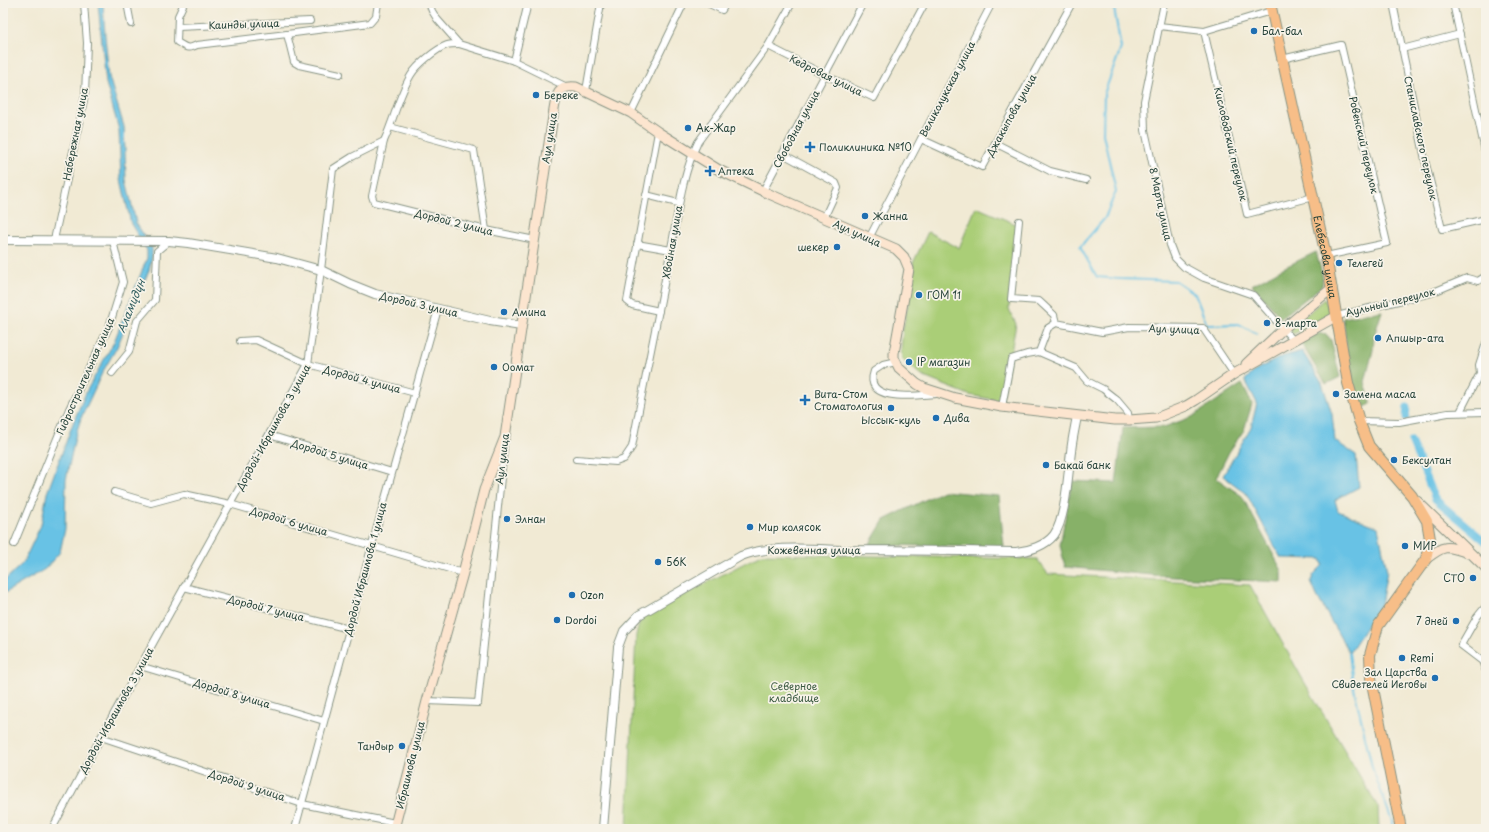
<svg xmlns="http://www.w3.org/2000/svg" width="1489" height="832" viewBox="0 0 1489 832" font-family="'Playpen Sans',sans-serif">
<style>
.green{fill:#aace77;stroke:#648656}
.forest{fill:#87b168;stroke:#53774e}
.water{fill:#68c2e5;stroke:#44808c}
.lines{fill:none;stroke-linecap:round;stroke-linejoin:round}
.stream{stroke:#68c2e5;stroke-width:2}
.canal{stroke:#68c2e5;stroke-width:7}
.minor-casing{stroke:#889484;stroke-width:8}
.tertiary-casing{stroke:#889484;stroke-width:10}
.secondary-casing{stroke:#889484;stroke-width:11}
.primary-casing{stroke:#889484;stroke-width:12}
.minor{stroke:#fff;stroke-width:6}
.tertiary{stroke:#fff;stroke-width:8}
.secondary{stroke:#fce5cf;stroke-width:9}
.primary{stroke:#f7be88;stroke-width:10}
.poi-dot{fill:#1f6fb2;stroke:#f7f3e8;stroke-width:1.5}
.labels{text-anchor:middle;stroke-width:3.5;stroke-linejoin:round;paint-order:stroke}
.street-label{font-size:10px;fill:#1f3d34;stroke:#f7f3e8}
.poi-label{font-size:10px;fill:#1f3d34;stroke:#f7f3e8;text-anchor:start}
.park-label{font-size:10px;fill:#3b5a41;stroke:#f7f3e8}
.water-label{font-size:11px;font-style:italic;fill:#315e60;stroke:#f7f3e8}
</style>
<rect width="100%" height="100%" fill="#f7f3e8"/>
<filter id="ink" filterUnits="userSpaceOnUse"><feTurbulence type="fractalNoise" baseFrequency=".025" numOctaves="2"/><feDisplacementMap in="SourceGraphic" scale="8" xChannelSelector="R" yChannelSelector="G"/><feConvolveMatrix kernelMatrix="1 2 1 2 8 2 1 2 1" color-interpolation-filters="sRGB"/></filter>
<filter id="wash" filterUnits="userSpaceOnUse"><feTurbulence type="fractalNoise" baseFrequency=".012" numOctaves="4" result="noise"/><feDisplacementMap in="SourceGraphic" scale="16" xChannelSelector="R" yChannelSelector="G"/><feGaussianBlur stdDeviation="0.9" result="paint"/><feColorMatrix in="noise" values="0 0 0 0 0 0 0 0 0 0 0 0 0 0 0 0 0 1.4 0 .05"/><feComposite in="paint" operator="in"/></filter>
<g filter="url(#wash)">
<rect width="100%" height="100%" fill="#f1ead4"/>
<g class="green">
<path d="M976,207L1018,225L1009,309L1016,324L1002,401L969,395L929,379L922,376L902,359L901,349L903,328L914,278L913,263L928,232L959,248Z"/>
<path d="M1324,299L1332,313L1294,334L1290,332L1291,329Z"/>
<path d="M762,554L1037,559L1048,574L1250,585L1302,678L1378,807L1379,829H627L636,635L641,617Z"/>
</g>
<g class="forest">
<path d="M1316,252L1323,278L1322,286L1281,318L1252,285L1279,270Z"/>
<path d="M1382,311L1374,336L1373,350L1365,382L1371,404L1360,409L1350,379L1343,318Z"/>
<path d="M1319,333L1327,335L1331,340L1340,377L1326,384L1301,343Z"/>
<path d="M1242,384L1252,404L1244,430L1229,452L1216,478L1242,496L1282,571V582L1173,577L1065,567L1060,545L1072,481L1116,483L1123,428L1164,427L1192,417Z"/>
<path d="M943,491L999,496L1004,547L869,545L884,520Z"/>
</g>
<g class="water">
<path d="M98,3H103L105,36L109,77L124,127L126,180L136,223L152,248V257L149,270L117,347L102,373L81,418L75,437L66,480L65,529L60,552L45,569L3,594V582L23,563L41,525L47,493L75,418L87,390L114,342L147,258V250L131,224L121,179L119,130L106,83Z"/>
<path d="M1302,351L1322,383L1332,414L1335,441L1356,455L1359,487L1335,500L1338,511L1378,527L1387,571L1381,604L1349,653L1317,596L1311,582L1313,575L1323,565L1321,559L1281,558L1246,493L1223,476L1251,427L1257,403L1245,380L1256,370L1281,357Z"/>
</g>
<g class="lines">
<g class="stream">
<path d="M1116,3L1114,8L1121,48L1104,94L1103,134L1116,191L1105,218L1080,247L1097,277L1120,279L1176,281L1195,294L1207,325L1239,324L1257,334"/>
<path d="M1349,653L1353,684L1372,767L1392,821V829"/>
</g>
<g class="canal">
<path d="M1406,417L1407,407"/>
<path d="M1411,441L1435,499L1486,542"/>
</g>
</g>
</g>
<g filter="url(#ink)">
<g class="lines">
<g class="minor-casing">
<g id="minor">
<path d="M127,3L131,24"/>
<path d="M184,3L178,16L177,42C186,47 186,50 197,45L287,34L294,62L299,65L340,74"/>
<path d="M429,3L432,11L437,19L459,44L514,61L567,87"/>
<path d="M707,3L722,10L726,3"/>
<path d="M1164,3L1144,101L1145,130L1170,245L1175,258L1184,267L1204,278L1253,295L1294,341"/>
<path d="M1393,3L1425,160L1442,229L1486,219"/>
<path d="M1453,3L1486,156"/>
<path d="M1159,26L1204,31L1271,11"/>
<path d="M178,27L310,21"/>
<path d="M1204,31L1247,214L1313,197"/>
<path d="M287,34L370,23L376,16L378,3"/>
<path d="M768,46L825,75L874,98L925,3"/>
<path d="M1402,49L1460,34"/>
<path d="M1282,59L1341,45L1387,243L1326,256"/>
<path d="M514,61L528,3"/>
<path d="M586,91L601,3"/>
<path d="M631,113L684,3"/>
<path d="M390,127L474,150L486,230"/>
<path d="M658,132L627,301L632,305L659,311"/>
<path d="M921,139L982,167L1072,3"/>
<path d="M384,141L372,196L374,202L486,230L535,240"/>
<path d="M995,143L1050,171L1086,180"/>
<path d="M783,154L836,183L838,188L824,218"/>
<path d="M763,191L863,3"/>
<path d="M646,195L678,203"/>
<path d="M1019,221L1011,299L1039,301L1054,315L1056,323"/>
<path d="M869,238L992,3"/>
<path d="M54,240L85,95L87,43L84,3"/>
<path d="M637,244L671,250"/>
<path d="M1337,316L1431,293L1467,278L1478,281L1486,276"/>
<path d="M240,341L256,340L308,364L415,393"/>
<path d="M1039,352L1076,368L1087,381L1103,389L1117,400L1128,413L1129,420"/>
<path d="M896,362L883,365L874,371C862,404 920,395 936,394"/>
<path d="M112,373L129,352L137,321L155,300L157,251L169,241"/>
<path d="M1480,373L1479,365L1486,343"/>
<path d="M1002,407L1011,359L1027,354L1039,352L1048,328L1056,323L1102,332L1129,327L1203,328L1234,374"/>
<path d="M1460,412L1480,373L1486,371"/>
<path d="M1359,421L1399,422L1448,413L1486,412"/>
<path d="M269,435L392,472"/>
<path d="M576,459L616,462L624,459L632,447C644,382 658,318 670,253C678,215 681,177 698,142L768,46L792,3"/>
<path d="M114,492L151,503L184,494L230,504L463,573"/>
<path d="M14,544L69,409L109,327L123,282L113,241"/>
<path d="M184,587L349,629"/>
<path d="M1486,606L1477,617L1461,645L1482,661L1486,671"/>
<path d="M140,666L324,721"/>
<path d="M427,701L478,703L504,448"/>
<path d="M101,737L302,804L395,823"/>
<path d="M52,829L101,737L308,364L321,270L333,169L352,157L384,141C394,119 399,95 411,75C417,65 436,49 447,45C450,44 455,44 459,44"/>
<path d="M295,829L372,545L438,309"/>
</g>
</g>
<g class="tertiary-casing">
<g id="tertiary">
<path d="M3,240L169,241L188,243L277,258L321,270L350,284L375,294L490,321L521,326"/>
<path d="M603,829L618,647L624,631L639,615L741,556C768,545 813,549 843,550C901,550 958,551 1016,552C1029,551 1045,546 1054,535C1066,518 1068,473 1071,452C1072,440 1075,428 1077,416"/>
</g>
</g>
<g class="secondary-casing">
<g id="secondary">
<path d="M1246,364L1283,329L1332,288"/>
<path d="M1417,501L1486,568"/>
<path d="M1426,559C1444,545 1446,545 1468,553"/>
<path d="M394,829L427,701L463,573L484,490L505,437L553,116C556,100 555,84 576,87L631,113L658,132L719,170L767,193L896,249L904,257L909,269L894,353V358L899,368L917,384L924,388L955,398L1002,407L1115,420H1129L1156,418L1186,406L1196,400L1234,374L1337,316"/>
</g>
</g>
<g class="primary-casing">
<g id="primary">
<path id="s1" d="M1270,3L1326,256L1348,383L1359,421L1369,446L1412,496L1427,521L1430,539L1426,559L1378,626L1370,655L1371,678L1401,829"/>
</g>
</g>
<use href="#minor" class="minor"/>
<use href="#tertiary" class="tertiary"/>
<use href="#secondary" class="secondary"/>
<use href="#primary" class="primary"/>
</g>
</g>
<g class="poi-dot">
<circle cx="1254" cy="31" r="4"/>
<circle cx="536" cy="95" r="4"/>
<circle cx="688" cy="128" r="4"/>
<path d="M808 141h4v4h4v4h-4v4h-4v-4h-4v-4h4z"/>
<path d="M708 165h4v4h4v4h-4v4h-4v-4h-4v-4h4z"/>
<circle cx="865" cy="216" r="4"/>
<circle cx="837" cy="247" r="4"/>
<circle cx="1339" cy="263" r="4"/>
<circle cx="919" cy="295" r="4"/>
<circle cx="504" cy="312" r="4"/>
<circle cx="1267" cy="323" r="4"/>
<circle cx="1378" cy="338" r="4"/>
<circle cx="909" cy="362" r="4"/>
<circle cx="494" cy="367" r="4"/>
<circle cx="1336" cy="394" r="4"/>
<path d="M803 394h4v4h4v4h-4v4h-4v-4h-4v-4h4z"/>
<circle cx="891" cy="408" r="4"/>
<circle cx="936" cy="418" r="4"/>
<circle cx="1394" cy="460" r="4"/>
<circle cx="1046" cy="465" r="4"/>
<circle cx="507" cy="519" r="4"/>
<circle cx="750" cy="527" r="4"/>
<circle cx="1405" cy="546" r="4"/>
<circle cx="658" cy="562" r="4"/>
<circle cx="1473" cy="578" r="4"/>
<circle cx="572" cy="595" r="4"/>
<circle cx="557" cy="620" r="4"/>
<circle cx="1456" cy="621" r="4"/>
<circle cx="1402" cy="658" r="4"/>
<circle cx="1435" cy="678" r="4"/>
<circle cx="402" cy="746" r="4"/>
</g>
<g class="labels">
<g class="street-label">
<text transform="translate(244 24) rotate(-2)" y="4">Каинды улица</text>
<text transform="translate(826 75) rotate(26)" y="4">Кедровая улица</text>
<text transform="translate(947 89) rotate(-62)" y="4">Великолукская улица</text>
<text transform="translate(1011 115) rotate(-61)" y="4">Джакыпова улица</text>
<text transform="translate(796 129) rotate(-62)" y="4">Свободная улица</text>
<text transform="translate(75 134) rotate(-79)" y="4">Набережная улица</text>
<text transform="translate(549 138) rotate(-81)" y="4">Аул улица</text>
<text transform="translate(1421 138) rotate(78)" y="4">Станиславского переулок</text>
<text transform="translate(1231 144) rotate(77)" y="4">Кисловодский переулок</text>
<text transform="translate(1364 145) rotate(77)" y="4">Ровенский переулок</text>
<text transform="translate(1161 204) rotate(78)" y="4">8 Марта улица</text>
<text transform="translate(454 222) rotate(14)" y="4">Дордой 2 улица</text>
<text transform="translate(857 233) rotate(24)" y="4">Аул улица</text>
<text transform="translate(672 242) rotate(-80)" y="4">Хвойная улица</text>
<text dy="4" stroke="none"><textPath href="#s1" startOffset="260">Елебесова улица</textPath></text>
<text transform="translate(1390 302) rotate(-14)" y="4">Аульный переулок</text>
<text transform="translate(419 304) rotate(13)" y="4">Дордой 3 улица</text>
<text transform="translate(1174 329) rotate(2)" y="4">Аул улица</text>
<text transform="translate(85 376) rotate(-66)" y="4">Гидростроительная улица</text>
<text transform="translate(362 379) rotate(15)" y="4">Дордой 4 улица</text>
<text transform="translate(273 427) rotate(-61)" y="4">Дордой-Ибраимова 3 улица</text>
<text transform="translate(330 454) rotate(17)" y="4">Дордой 5 улица</text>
<text transform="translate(502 459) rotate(-83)" y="4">Аул улица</text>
<text transform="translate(289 521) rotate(16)" y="4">Дордой 6 улица</text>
<text x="814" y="554">Кожевенная улица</text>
<text transform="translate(365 569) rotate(-75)" y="4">Дордой Ибраимова 1 улица</text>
<text transform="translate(266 608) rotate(14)" y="4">Дордой 7 улица</text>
<text transform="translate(232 693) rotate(17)" y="4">Дордой 8 улица</text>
<text transform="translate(116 710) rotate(-61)" y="4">Дордой-Ибраимова 3 улица</text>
<text transform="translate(410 765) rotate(-76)" y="4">Ибраимова улица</text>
<text transform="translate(247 785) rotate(18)" y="4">Дордой 9 улица</text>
</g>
<g class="poi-label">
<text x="1262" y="35">Бал-бал</text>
<text x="544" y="99">Береке</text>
<text x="696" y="132">Ак-Жар</text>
<text x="819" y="151">Поликлиника №10</text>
<text x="718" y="175">Аптека</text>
<text x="873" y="220">Жанна</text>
<text x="829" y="251" text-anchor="end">шекер</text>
<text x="1347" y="267">Телегей</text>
<text x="927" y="299">ГОМ 11</text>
<text x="512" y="316">Амина</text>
<text x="1275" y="327">8-марта</text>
<text x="1386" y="342">Апшыр-ата</text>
<text x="917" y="366">IP магазин</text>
<text x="502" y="371">Оомат</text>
<text x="814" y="398">Вита-Стом<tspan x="814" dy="12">Стоматология</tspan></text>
<text x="1344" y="398">Замена масла</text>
<text x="944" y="422">Дива</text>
<text x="891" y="424" text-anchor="middle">Ыссык-куль</text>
<text x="1402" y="464">Бексултан</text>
<text x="1054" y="469">Бакай банк</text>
<text x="515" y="523">Элнан</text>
<text x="758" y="531">Мир колясок</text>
<text x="1413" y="550">МИР</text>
<text x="666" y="566">56К</text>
<text x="1465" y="582" text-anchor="end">СТО</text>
<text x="580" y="599">Ozon</text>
<text x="565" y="624">Dordoi</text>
<text x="1448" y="625" text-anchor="end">7 дней</text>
<text x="1410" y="662">Remi</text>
<text x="1427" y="676" text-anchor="end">Зал Царства<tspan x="1427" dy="12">Свидетелей Иеговы</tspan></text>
<text x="394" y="750" text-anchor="end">Тандыр</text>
</g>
<g class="park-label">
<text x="794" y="690">Северное<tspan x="794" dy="12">кладбище</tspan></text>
</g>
<g class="water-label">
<text transform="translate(131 306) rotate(-68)" y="4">Аламүдүн</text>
</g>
</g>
<rect width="1489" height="832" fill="none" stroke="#f7f3e8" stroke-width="16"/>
</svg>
